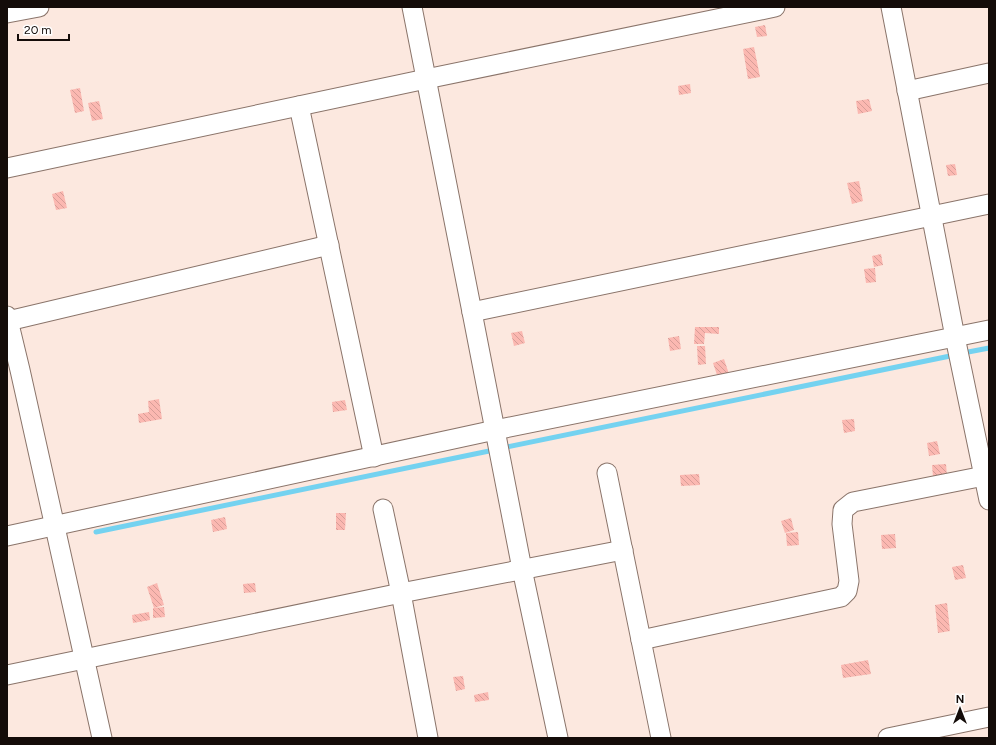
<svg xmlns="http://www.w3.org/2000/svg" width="996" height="745" viewBox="0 0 996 745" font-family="Figtree,sans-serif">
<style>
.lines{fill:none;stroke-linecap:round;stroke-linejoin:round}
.stream{stroke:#74d2f0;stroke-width:5}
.building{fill:url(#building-back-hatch)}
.minor-casing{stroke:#8a746a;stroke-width:21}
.minor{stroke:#fff;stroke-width:19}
</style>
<defs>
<pattern id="building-back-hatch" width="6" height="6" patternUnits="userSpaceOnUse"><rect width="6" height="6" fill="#fbb8b1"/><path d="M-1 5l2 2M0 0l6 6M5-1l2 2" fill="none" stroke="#d69d97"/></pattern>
</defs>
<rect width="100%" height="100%" fill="#fce8df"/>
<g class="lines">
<g class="stream">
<path d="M963,353L989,348"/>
<path d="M502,448L955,355"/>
<path d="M96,532L494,450"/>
</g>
</g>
<g class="building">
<path d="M765,25L767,36L757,37L755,27Z"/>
<path d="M754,47L760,77L748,79L743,49Z"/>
<path d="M690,84L691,93L679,95L678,86Z"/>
<path d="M80,88L84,111L75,113L70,90Z"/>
<path d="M869,99L872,111L858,114L856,101Z"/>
<path d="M99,101L103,119L92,121L88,103Z"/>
<path d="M955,164L957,175L948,176L946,165Z"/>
<path d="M859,181L863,201L852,204L847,183Z"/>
<path d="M63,191L67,208L56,210L52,194Z"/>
<path d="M881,254L883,265L874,267L872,256Z"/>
<path d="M875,268L876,282L866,283L864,269Z"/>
<path d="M695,327H719V334L705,333L704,344H694Z"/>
<path d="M522,331L525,343L514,346L511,333Z"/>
<path d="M679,336L681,349L670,351L668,338Z"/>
<path d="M697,346H705L706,364L698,365Z"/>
<path d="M724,359L729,374L718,378L713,363Z"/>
<path d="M159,399L162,419L139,423L138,414L149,412L148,401Z"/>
<path d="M345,400L347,410L333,412L332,402Z"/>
<path d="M854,419L855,431L844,433L842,420Z"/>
<path d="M937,441L940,454L929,456L927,443Z"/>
<path d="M946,464L947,476L933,477L932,465Z"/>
<path d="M699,474L700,485L681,486L680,475Z"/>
<path d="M336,513H346L345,530H336Z"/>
<path d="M225,517L227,529L213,532L211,520Z"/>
<path d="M791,518L794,530L785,533L781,521Z"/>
<path d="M798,532L799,545L787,546L786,533Z"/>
<path d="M895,534L896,548L882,549L881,535Z"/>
<path d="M963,565L966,578L955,580L952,567Z"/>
<path d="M157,583L164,605L154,608L164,607L165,617L153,618V608H154L147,587Z"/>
<path d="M255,583L256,592L244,593L243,584Z"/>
<path d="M947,603L950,631L938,633L935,605Z"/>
<path d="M149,612L150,620L133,623L132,615Z"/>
<path d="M868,660L871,674L843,678L841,665Z"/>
<path d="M463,676L465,689L456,691L453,677Z"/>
<path d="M488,692L489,700L475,702L474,695Z"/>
</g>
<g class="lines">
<g class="minor-casing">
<g id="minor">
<path d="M412,7L472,312L522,569L558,738"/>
<path d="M891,7L955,337L989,500"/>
<path d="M7,13L39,7"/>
<path d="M907,91L989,73"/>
<path d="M299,106L374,457"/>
<path d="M7,168L426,79L775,7"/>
<path d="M472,312L989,204"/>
<path d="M7,316L20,370L102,738"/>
<path d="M8,321L329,245"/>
<path d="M607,473L661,738"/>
<path d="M383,509L401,593L428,738"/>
<path d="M7,536L495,430L989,330"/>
<path d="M641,640L841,597L847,591L849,581L842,524L843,510L853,502L984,476"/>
<path d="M7,675L401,593L623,550"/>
<path d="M888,738L989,717"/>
</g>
</g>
<use href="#minor" class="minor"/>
</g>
<rect width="996" height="745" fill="none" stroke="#140c09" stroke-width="16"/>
<g transform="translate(960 709)" stroke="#ffffff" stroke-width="3" paint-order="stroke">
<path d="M0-3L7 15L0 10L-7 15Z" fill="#140c09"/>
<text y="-6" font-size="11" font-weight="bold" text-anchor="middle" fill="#140c09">N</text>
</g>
<path d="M18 34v6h51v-6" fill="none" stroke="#140c09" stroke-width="2"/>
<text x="24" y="34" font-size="12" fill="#140c09" stroke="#ffffff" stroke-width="3" paint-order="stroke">20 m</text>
</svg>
